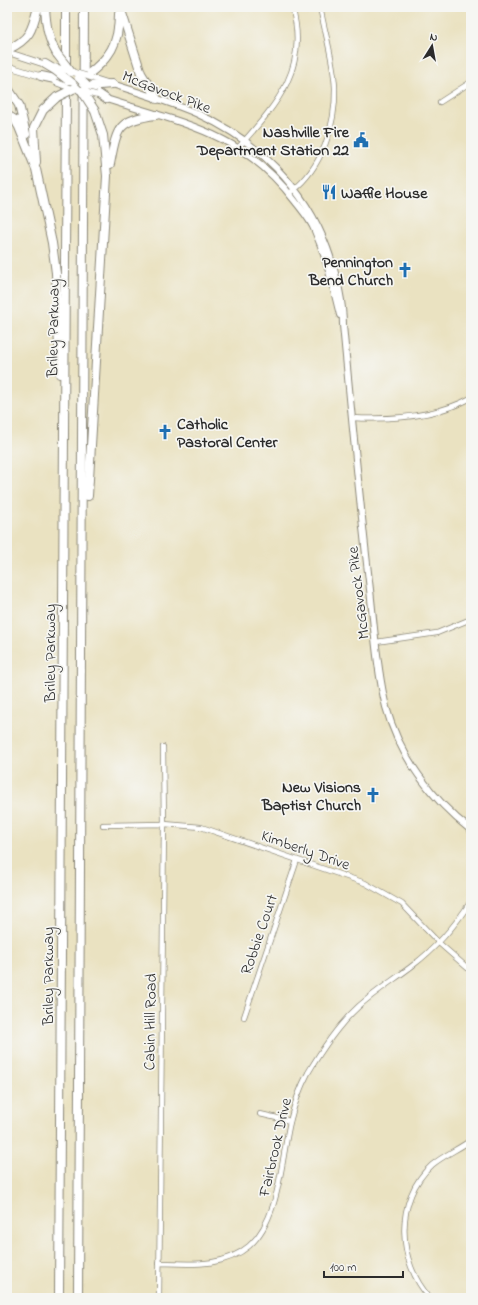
<svg xmlns="http://www.w3.org/2000/svg" width="478" height="1305" viewBox="0 0 478 1305" font-family="'Indie Flower',sans-serif">
<style>
.lines{fill:none;stroke-linecap:round;stroke-linejoin:round}
.minor-casing{stroke:#8a8676;stroke-width:6}
.tertiary-casing{stroke:#8a8676;stroke-width:7}
.secondary-casing{stroke:#8a8676;stroke-width:8}
.motorway-casing{stroke:#8a8676;stroke-width:10}
.minor{stroke:#fff;stroke-width:4.5}
.tertiary{stroke:#fff;stroke-width:5.5}
.secondary{stroke:#fff;stroke-width:6}
.motorway{stroke:#fff;stroke-width:8}
.tertiary-bridge-casing{stroke:#8a8676;stroke-width:7;stroke-linecap:butt}
.motorway-bridge-casing{stroke:#8a8676;stroke-width:10;stroke-linecap:butt}
.tertiary-bridge{stroke:#fff;stroke-width:5.5}
.motorway-bridge{stroke:#fff;stroke-width:8}
.labels{text-anchor:middle;stroke-width:3.5;stroke-linejoin:round;paint-order:stroke}
.street-label{font-size:16px;fill:#2b2b2b;stroke:#f6f6f2}
.poi-label{font-size:16px;font-weight:bold;fill:#2b2b2b;stroke:#f6f6f2;text-anchor:end}
</style>
<rect width="100%" height="100%" fill="#f6f6f2"/>
<filter id="ink" filterUnits="userSpaceOnUse"><feTurbulence type="fractalNoise" baseFrequency=".025" numOctaves="2"/><feDisplacementMap in="SourceGraphic" scale="8" xChannelSelector="R" yChannelSelector="G"/><feConvolveMatrix kernelMatrix="1 2 1 2 8 2 1 2 1" color-interpolation-filters="sRGB"/></filter>
<filter id="wash" filterUnits="userSpaceOnUse"><feTurbulence type="fractalNoise" baseFrequency=".012" numOctaves="4" result="noise"/><feDisplacementMap in="SourceGraphic" scale="16" xChannelSelector="R" yChannelSelector="G"/><feGaussianBlur stdDeviation="0.9" result="paint"/><feColorMatrix in="noise" values="0 0 0 0 0 0 0 0 0 0 0 0 0 0 0 0 0 1.4 0 .05"/><feComposite in="paint" operator="in"/></filter>
<g filter="url(#wash)">
<rect width="100%" height="100%" fill="#eae2c1"/>
</g>
<g filter="url(#ink)">
<g class="lines">
<g class="minor-casing">
<g id="minor">
<path d="M440,102L471,82"/>
<path d="M238,148C276,105 310,69 292,7"/>
<path d="M292,191C322,168 336,125 335,88C334,62 325,33 320,7"/>
<path d="M352,418C391,420 436,417 471,398"/>
<path d="M376,642L437,633L471,619"/>
<path d="M103,825L164,824L201,827L365,883L402,904L439,943L471,971"/>
<path d="M244,1017L297,860"/>
<path d="M260,1114L290,1121"/>
<path d="M159,1263C190,1264 223,1268 249,1246C280,1219 281,1160 290,1122C294,1105 300,1088 308,1073C322,1049 338,1025 359,1006C376,991 395,979 412,966C436,948 455,926 471,901"/>
<path d="M159,1298L164,824L163,747"/>
<path d="M430,1298C397,1262 394,1199 432,1165C444,1155 459,1149 471,1140"/>
</g>
</g>
<g class="tertiary-casing">
<g id="tertiary">
<path d="M7,52L47,65"/>
<path d="M7,66L43,77"/>
<path d="M86,76L108,83"/>
</g>
</g>
<g class="secondary-casing">
<g id="secondary">
<path d="M112,84C141,93 170,102 198,114C257,140 305,188 327,248C336,273 343,298 343,325C351,410 359,496 369,581C374,622 376,666 386,707C399,755 432,800 471,830"/>
<path d="M106,99C182,123 244,133 295,201C302,210 311,220 315,231C327,258 333,287 340,315"/>
</g>
</g>
<g class="motorway-casing">
<g id="motorway">
<path d="M45,7C46,25 48,39 57,54"/>
<path d="M66,7V69"/>
<path d="M120,7L141,73L157,99"/>
<path d="M7,50C30,39 32,31 38,7"/>
<path d="M45,64L55,70"/>
<path d="M41,76L55,79"/>
<path d="M86,76C110,58 119,44 119,14"/>
<path d="M68,80L82,91"/>
<path d="M87,86L112,84"/>
<path d="M87,86L106,99"/>
<path d="M7,87L19,105L26,134"/>
<path d="M7,115L15,120L19,127L36,169L52,243L56,273L60,374"/>
<path d="M36,162L34,128L43,110L57,97"/>
<path d="M110,164C117,128 117,120 156,115"/>
<path d="M88,496L107,176L103,135L95,111"/>
<path d="M59,1298L66,87"/>
<path d="M78,1298L84,7"/>
</g>
</g>
<use href="#minor" class="minor"/>
<use href="#tertiary" class="tertiary"/>
<use href="#secondary" class="secondary"/>
<use href="#motorway" class="motorway"/>
<g class="tertiary-bridge-casing">
<g id="tertiary-bridge">
<path d="M55,67L86,76"/>
<path d="M55,82L73,89"/>
<path d="M82,91L96,95"/>
</g>
</g>
<g class="motorway-bridge-casing">
<g id="motorway-bridge">
<path d="M57,54L71,72"/>
<path d="M55,70L68,80"/>
<path d="M79,78L87,86"/>
<path d="M82,91L95,111"/>
<path d="M57,97L73,89"/>
</g>
</g>
<use href="#tertiary-bridge" class="tertiary-bridge"/>
<use href="#motorway-bridge" class="motorway-bridge"/>
</g>
</g>
<defs>
<g id="civic-bare" transform="scale(1.2)"><path d="M-.6-6.5H3V-4.5H.6V-3L4-1V1h2V6H-6V1h2V-1L-.6-3ZM-1.2 2.5V6h2.4V2.5Z" fill="#1f6fb2" stroke="#f6f6f2" stroke-width="2.5" paint-order="stroke"/></g>
<g id="restaurant-bare" transform="scale(1.2)"><path d="M-5-6h1v4h1v-4h1v4h1v-4h1v5L-1.5 .5V6h-2V.5L-5-1ZM5-6V6H3V1.5H1.5Q1.5-4 5-6Z" fill="#1f6fb2" stroke="#f6f6f2" stroke-width="2.5" paint-order="stroke"/></g>
<g id="church-bare" transform="scale(1.2)"><path d="M-1.2-6h2.4v3.5h3.3v2.4h-3.3V6h-2.4V-.1h-3.3v-2.4h3.3Z" fill="#1f6fb2" stroke="#f6f6f2" stroke-width="2.5" paint-order="stroke"/></g>
</defs>
<g fill-rule="evenodd">
<use href="#civic-bare" x="361" y="140"/>
<use href="#restaurant-bare" x="329" y="192"/>
<use href="#church-bare" x="405" y="270"/>
<use href="#church-bare" x="165" y="432"/>
<use href="#church-bare" x="373" y="795"/>
</g>
<g class="labels">
<g class="street-label">
<text transform="translate(167 91) rotate(21)" y="6">McGavock Pike</text>
<text transform="translate(52 328) rotate(-89)" y="6">Briley Parkway</text>
<text transform="translate(357 593) rotate(-97)" y="6">McGavock Pike</text>
<text transform="translate(49 653) rotate(-90)" y="6">Briley Parkway</text>
<text transform="translate(306 849) rotate(19)" y="6">Kimberly Drive</text>
<text transform="translate(258 934) rotate(-71)" y="6">Robbie Court</text>
<text transform="translate(47 976) rotate(-90)" y="6">Briley Parkway</text>
<text transform="translate(149 1022) rotate(-89)" y="6">Cabin Hill Road</text>
<text transform="translate(274 1147) rotate(-77)" y="6">Fairbrook Drive</text>
</g>
<g class="poi-label">
<text x="349" y="137">Nashville Fire<tspan x="349" dy="18">Department Station 22</tspan></text>
<text x="341" y="198" text-anchor="start">Waffle House</text>
<text x="393" y="267">Pennington<tspan x="393" dy="18">Bend Church</tspan></text>
<text x="177" y="429" text-anchor="start">Catholic<tspan x="177" dy="18">Pastoral Center</tspan></text>
<text x="361" y="792">New Visions<tspan x="361" dy="18">Baptist Church</tspan></text>
</g>
</g>
<rect width="478" height="1305" fill="none" stroke="#f6f6f2" stroke-width="24"/>
<g transform="translate(432 46) rotate(11)" stroke="#f6f6f2" stroke-width="3" paint-order="stroke">
<path d="M0-3L7 15L0 10L-7 15Z" fill="#2b2b2b"/>
<text y="-6" font-size="11" font-weight="bold" text-anchor="middle" fill="#2b2b2b">N</text>
</g>
<path d="M324 1271v6h79v-6" fill="none" stroke="#2b2b2b" stroke-width="2"/>
<text x="330" y="1271" font-size="12" fill="#2b2b2b" stroke="#f6f6f2" stroke-width="3" paint-order="stroke">100 m</text>
</svg>
